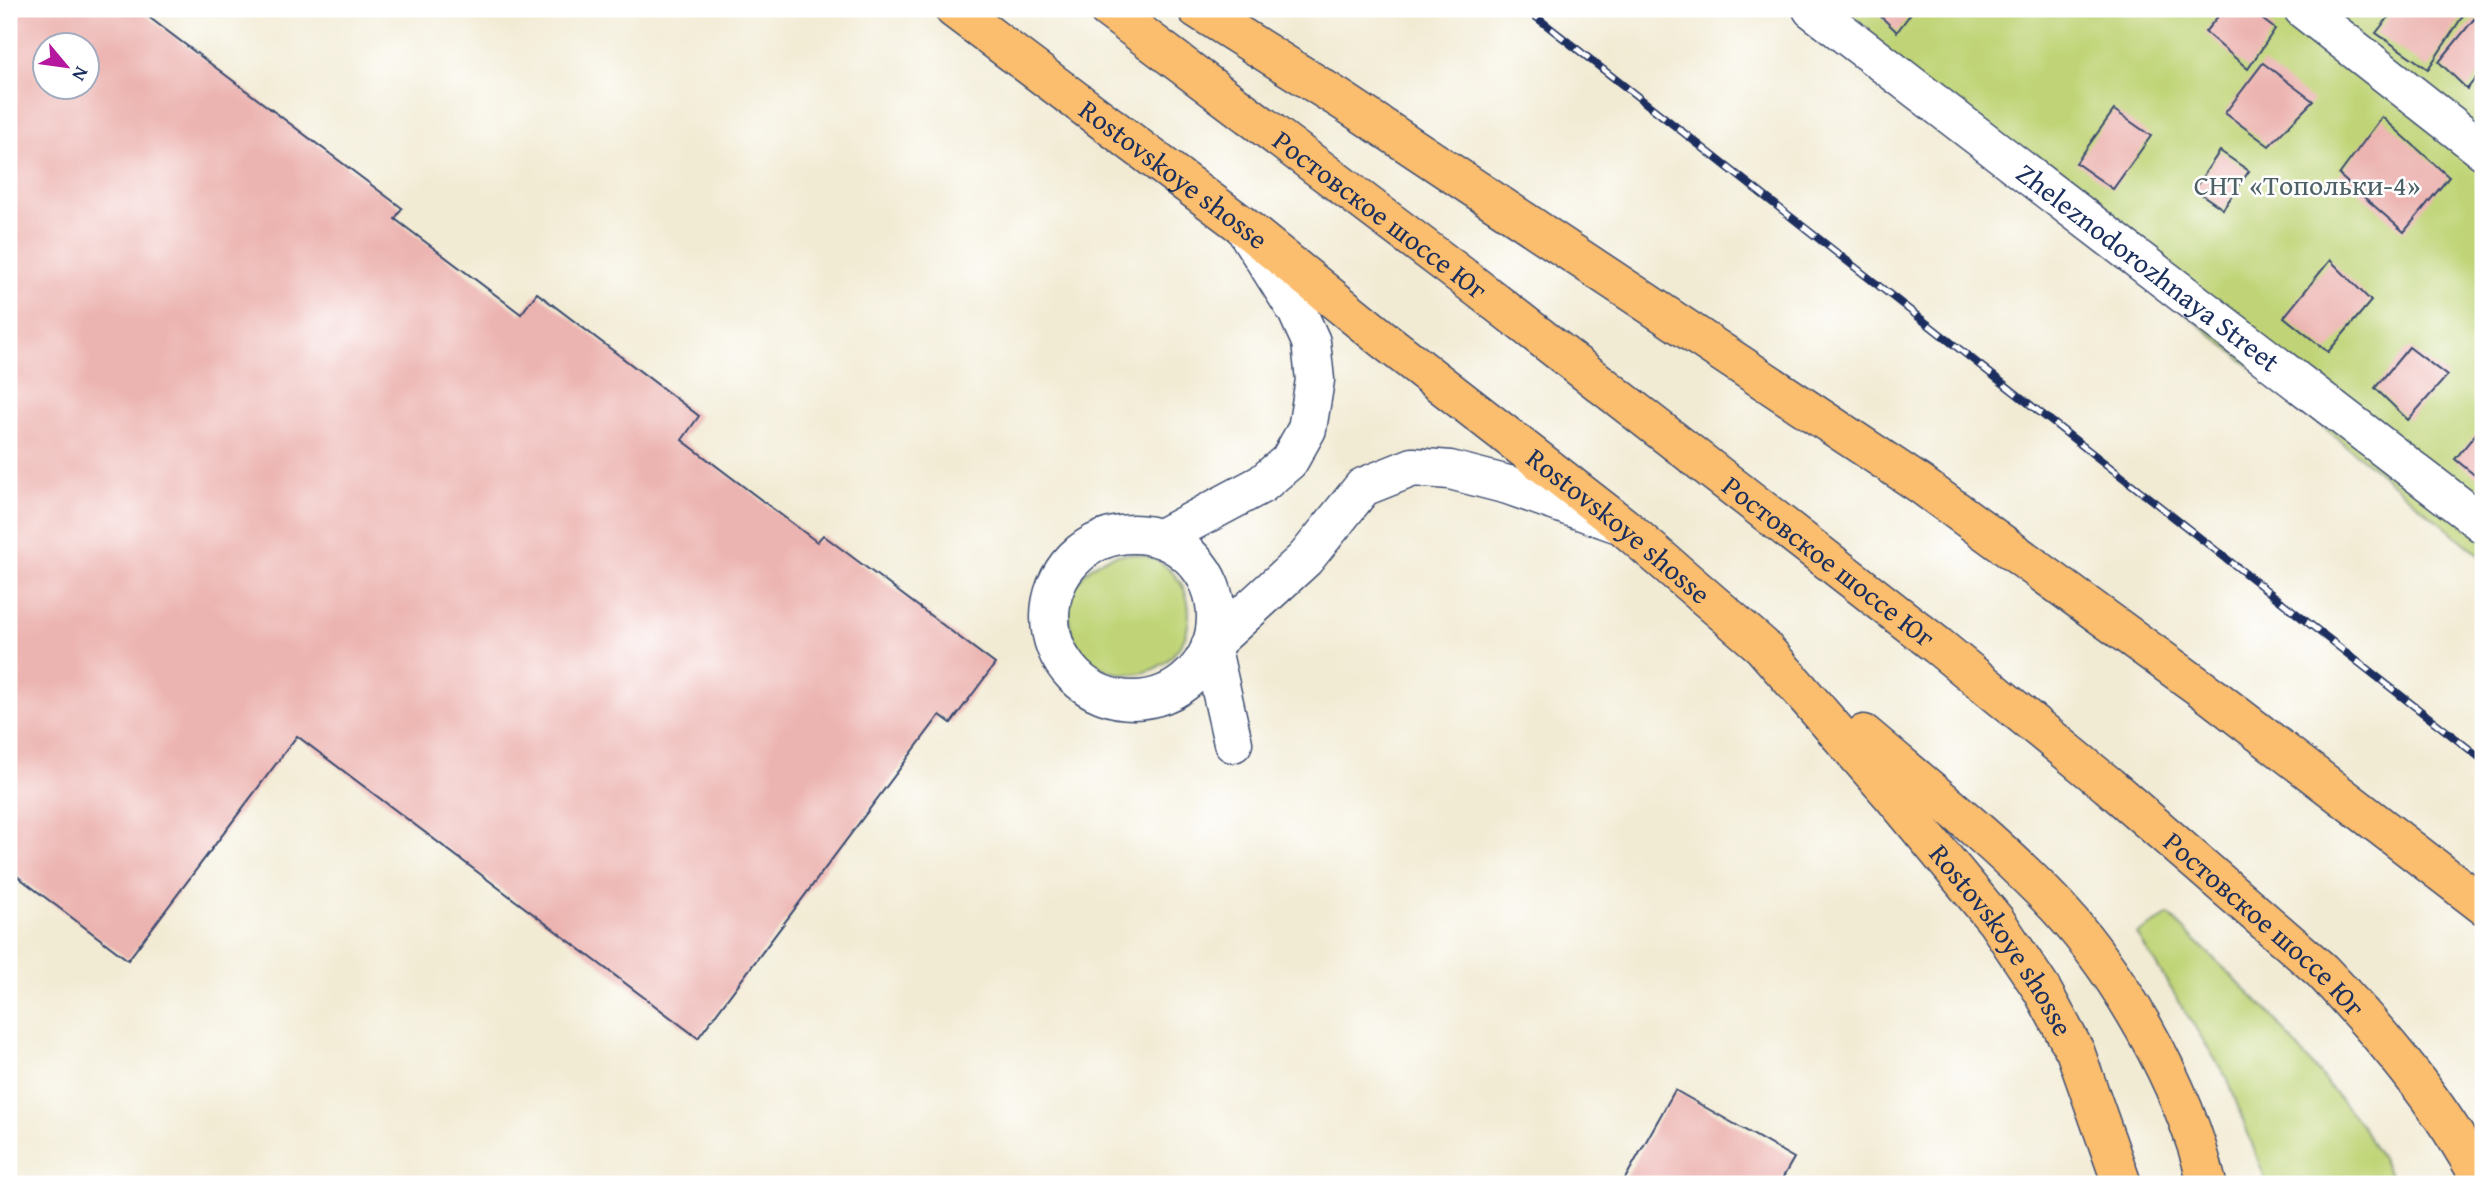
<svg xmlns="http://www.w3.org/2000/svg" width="2492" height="1193" viewBox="0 0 2492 1193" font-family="'Gentium Book Plus',serif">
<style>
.green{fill:#c0d477;stroke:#6e826a;stroke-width:2}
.building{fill:#ecb4b0;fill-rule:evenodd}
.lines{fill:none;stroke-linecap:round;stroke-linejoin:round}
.minor-casing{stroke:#3b4b70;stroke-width:41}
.major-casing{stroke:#3b4b70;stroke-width:41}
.minor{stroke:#fff;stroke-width:38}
.major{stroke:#fbbd6e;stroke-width:38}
.rail-casing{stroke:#1b2f5e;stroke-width:8}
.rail{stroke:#fff;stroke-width:5;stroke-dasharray:16;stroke-linecap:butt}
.labels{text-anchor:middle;stroke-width:5;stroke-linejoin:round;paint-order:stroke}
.street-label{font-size:28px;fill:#1b2f5e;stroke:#fff}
.park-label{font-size:28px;fill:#4d6166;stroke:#fff}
</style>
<rect width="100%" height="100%" fill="#fff"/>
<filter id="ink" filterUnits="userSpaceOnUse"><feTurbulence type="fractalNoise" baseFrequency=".0143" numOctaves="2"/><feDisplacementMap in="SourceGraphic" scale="14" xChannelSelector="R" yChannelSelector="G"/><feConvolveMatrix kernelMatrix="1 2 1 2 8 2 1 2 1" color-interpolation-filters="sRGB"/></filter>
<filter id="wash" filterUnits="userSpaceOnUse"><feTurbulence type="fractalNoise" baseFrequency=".00686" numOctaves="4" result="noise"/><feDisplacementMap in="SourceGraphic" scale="28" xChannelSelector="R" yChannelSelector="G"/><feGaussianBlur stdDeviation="1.57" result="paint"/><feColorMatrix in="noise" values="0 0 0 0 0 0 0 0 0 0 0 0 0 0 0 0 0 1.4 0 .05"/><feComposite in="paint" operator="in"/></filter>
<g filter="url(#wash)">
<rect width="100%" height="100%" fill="#f2ebd4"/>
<g class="green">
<path d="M1808,9H2483V558L1898,77Z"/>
<circle cx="1129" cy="614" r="60"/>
<path d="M2169,915L2267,1010L2361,1125L2396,1184H2267L2228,1080L2137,934Z"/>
</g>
<g id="blocks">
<g class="building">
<path d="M9,9H138L402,208L395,219L521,314L537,293L699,416L682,440L817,542L823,535L995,664L951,723L940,715L698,1038L297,736L128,960L9,870ZM46,46H88V88H46Z"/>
<path d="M1873,9H1914L1897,32Z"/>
<path d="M2224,9H2249L2275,29L2248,69L2205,32Z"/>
<path d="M2395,9H2456L2464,14L2428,69L2376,33Z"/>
<path d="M2474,19L2483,26V69L2467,89L2439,62Z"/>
<path d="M2263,63L2313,101L2269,146L2225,113Z"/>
<path d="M2114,110L2151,136L2113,189L2076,163Z"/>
<path d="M2382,117L2449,177L2404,232L2339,175Z"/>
<path d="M2220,151L2249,171L2223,209L2194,189Z"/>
<path d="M2330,260L2371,301L2328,352L2284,317Z"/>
<path d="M2409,347L2447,376L2408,420L2375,388Z"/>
<path d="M2483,425V482L2455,459Z"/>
<path d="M1675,1090L1794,1158L1779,1184H1622Z"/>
</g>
</g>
</g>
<g filter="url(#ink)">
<use href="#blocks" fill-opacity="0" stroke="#3b4b70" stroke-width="2"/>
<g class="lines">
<g class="minor-casing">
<g id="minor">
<path id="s1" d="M1812,9L2483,524"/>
<path d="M2303,9L2483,150"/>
<circle cx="1133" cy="617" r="83"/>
<path d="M1161,538L1262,484L1289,461L1307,429L1315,380L1311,342L1297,311L1247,232"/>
<path d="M1233,743L1211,645L1305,559L1363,487L1413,467L1450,470L1508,485L1616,523"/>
</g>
</g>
<g class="major-casing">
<g id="major">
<path id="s2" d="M954,9L1242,225L1384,340L1623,526L1762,646L1890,793L1996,921L2042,990L2075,1051L2122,1184"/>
<path id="s3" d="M1108,9L1462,276L1938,646L2108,785L2322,971C2383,1036 2441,1104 2483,1184"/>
<path d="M1197,9L1343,101L1920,484L2213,697L2483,905"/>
<path d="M1864,734C1925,786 1988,836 2044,893C2116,965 2185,1086 2207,1184"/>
</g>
</g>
<use href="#minor" class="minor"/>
<use href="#major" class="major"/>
<g class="rail-casing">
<path id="rail" d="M1526,9L2483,760"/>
</g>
<use href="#rail" class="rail"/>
</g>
</g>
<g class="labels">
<g class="street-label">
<text dy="10" stroke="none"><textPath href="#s2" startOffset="275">Rostovskoye shosse</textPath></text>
<text dy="10" stroke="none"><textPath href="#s3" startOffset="341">Ростовское шоссе Юг</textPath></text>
<text dy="10" stroke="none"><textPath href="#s1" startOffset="424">Zheleznodorozhnaya Street</textPath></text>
<text dy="10" stroke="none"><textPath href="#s2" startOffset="842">Rostovskoye shosse</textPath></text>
<text dy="10" stroke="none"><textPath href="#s3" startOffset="908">Ростовское шоссе Юг</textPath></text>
<text dy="10" stroke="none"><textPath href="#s3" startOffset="1475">Ростовское шоссе Юг</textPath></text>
<text dy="10" stroke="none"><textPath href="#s2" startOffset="1409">Rostovskoye shosse</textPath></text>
</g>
<g class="park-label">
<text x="2307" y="195">СНТ «Топольки-4»</text>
</g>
</g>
<rect width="2492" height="1193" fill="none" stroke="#fff" stroke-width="35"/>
<g transform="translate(66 66) rotate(119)"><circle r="33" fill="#ffffff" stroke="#a4acbf" stroke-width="2"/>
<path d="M0-5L12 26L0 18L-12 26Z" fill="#b5179e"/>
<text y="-10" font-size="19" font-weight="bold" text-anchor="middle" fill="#1b2f5e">N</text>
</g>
</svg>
